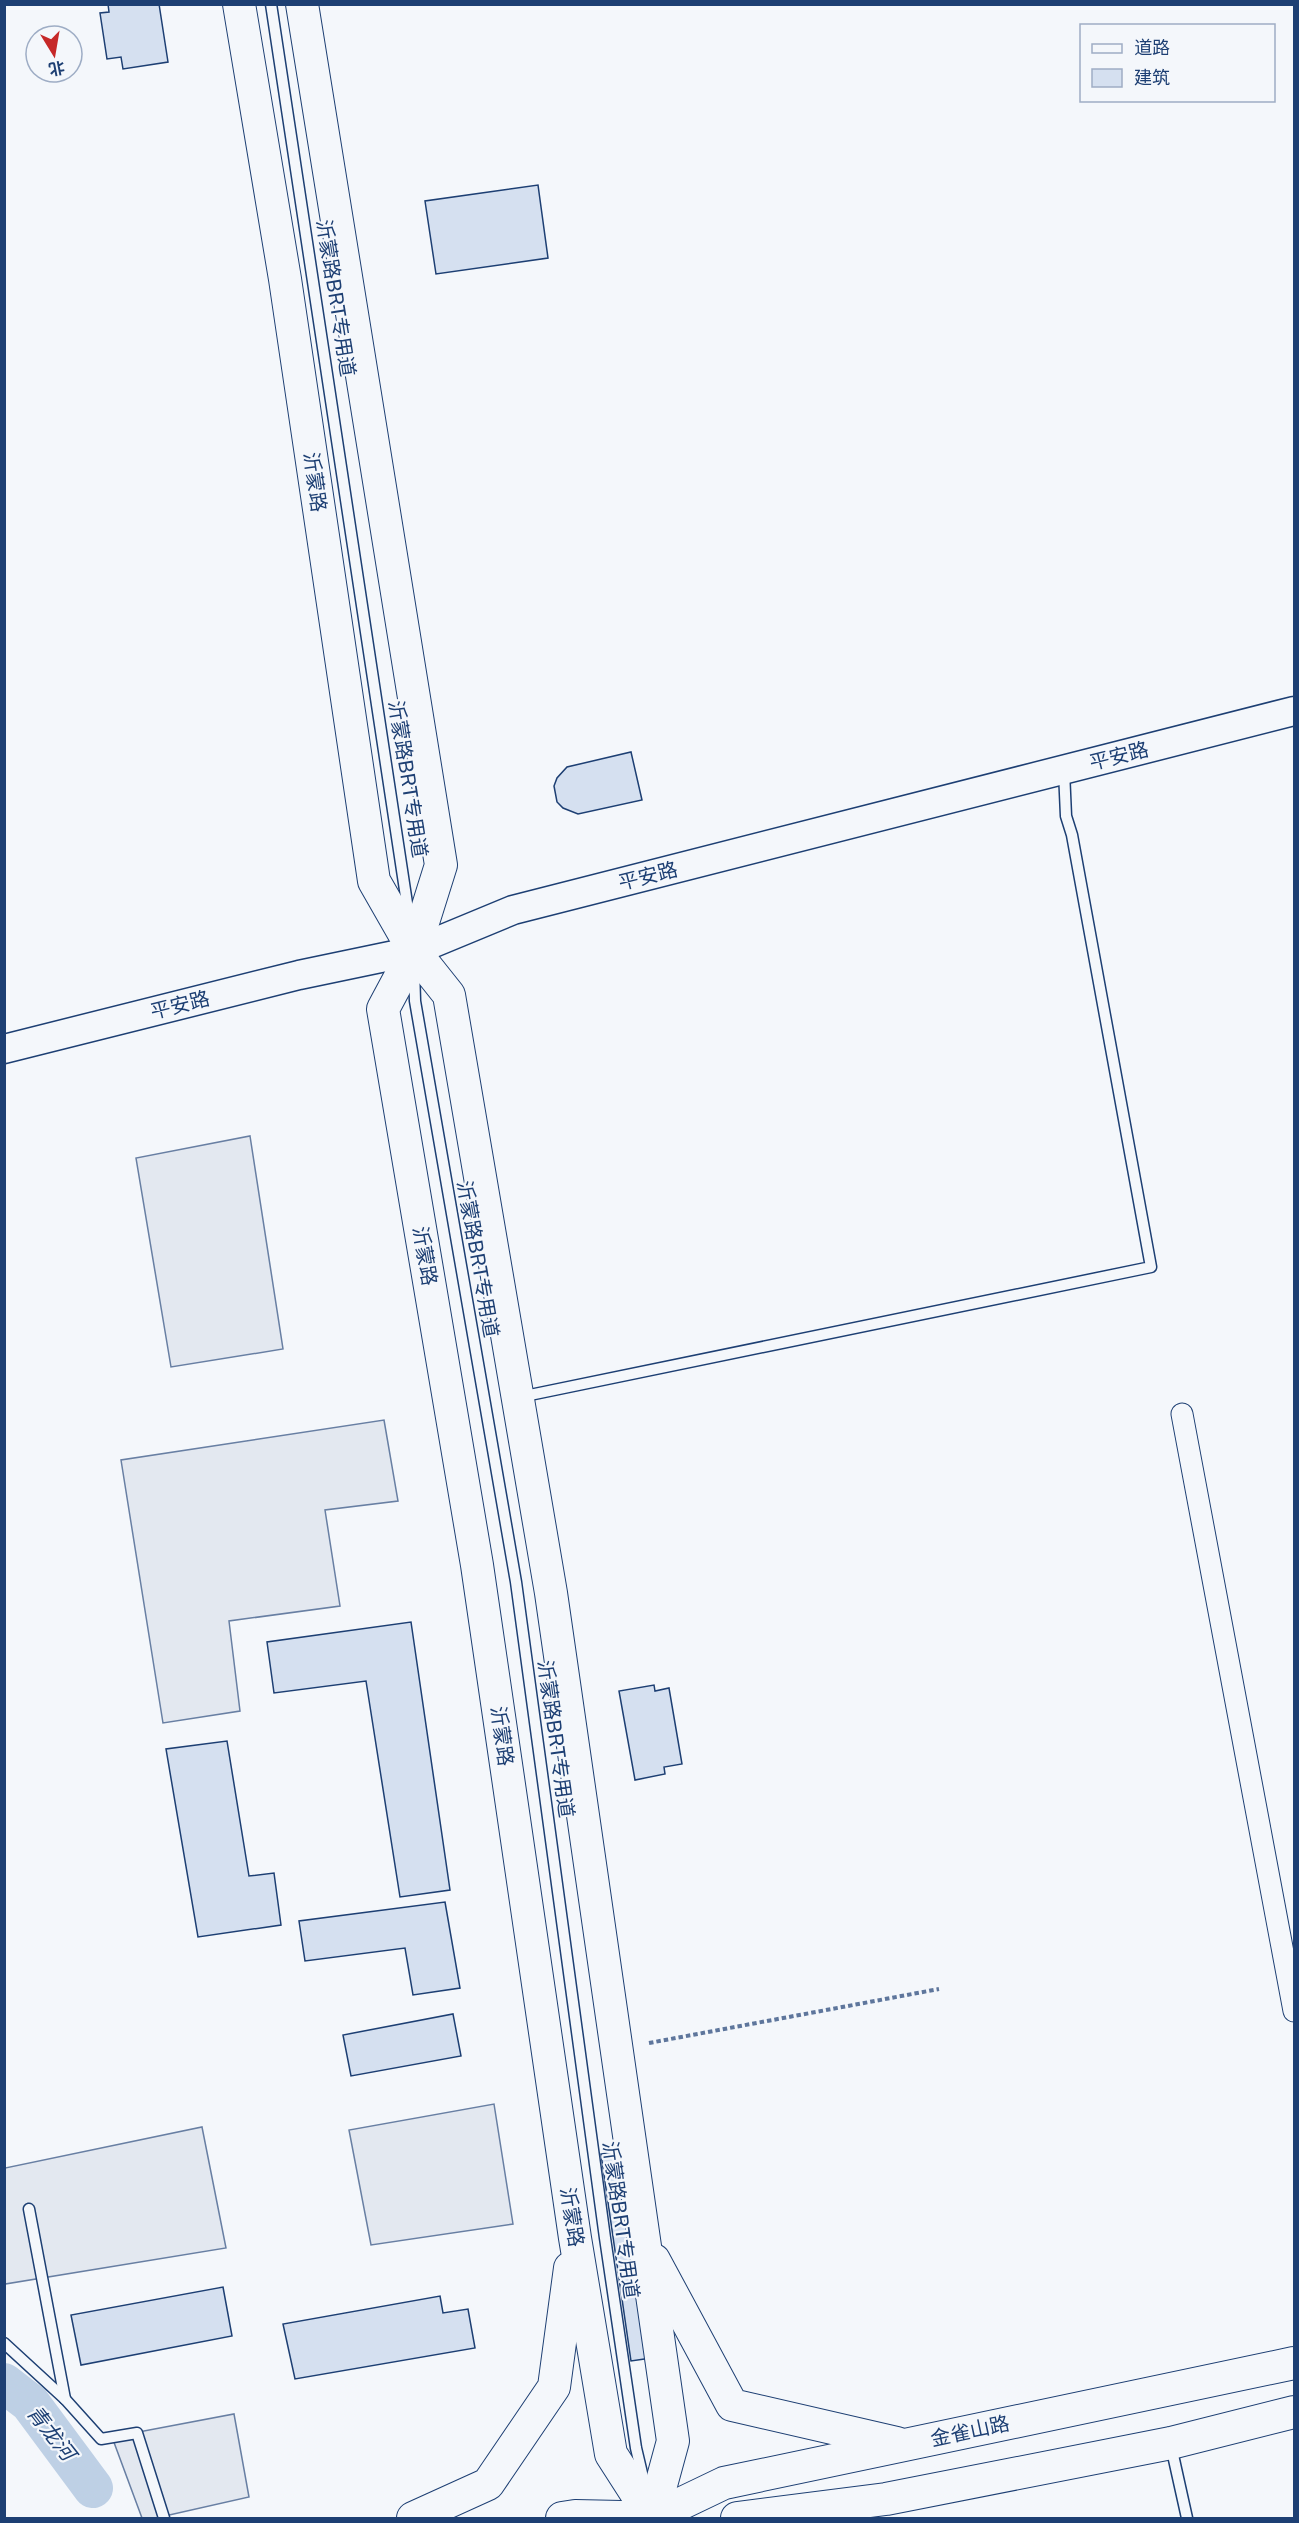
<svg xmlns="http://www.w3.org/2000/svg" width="1299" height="2523" viewBox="0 0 1299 2523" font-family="'Public Sans','Noto Sans SC',sans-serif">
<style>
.parking{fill:#e3e8f0;stroke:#687fa3;stroke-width:1.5}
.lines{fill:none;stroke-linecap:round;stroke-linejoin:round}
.river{stroke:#bed0e5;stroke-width:40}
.building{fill:#d5e0f0;stroke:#1d3f73;stroke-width:1.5}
.lane-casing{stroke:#1d3f73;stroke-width:13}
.street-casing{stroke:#1d3f73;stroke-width:23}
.secondary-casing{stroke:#1d3f73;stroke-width:31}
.primary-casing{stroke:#1d3f73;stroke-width:34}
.path{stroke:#5e769c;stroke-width:4;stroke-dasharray:4.5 3;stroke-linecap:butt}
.lane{stroke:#f4f7fb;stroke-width:10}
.street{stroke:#f4f7fb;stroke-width:21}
.secondary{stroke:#f4f7fb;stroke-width:28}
.primary{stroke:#f4f7fb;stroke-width:32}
.labels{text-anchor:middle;stroke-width:4.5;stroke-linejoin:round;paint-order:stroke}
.street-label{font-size:20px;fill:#1d3f73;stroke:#f4f7fb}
.water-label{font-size:21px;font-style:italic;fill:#1d3f73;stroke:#f4f7fb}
</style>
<rect width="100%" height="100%" fill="#f4f7fb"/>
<g class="parking">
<path d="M250,1136L283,1349L171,1367L136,1158Z"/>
<path d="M384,1420L398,1501L325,1510L340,1606L229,1621L240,1711L163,1723L121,1460Z"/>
<path d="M494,2104L513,2224L371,2245L349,2130Z"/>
<path d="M202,2127L226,2248L5,2284V2168Z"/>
<path d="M234,2414L249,2497L156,2518H142L112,2437Z"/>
</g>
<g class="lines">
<path class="river" d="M4,2383L30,2403L93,2488"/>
</g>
<g class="building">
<path d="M108,4H159L168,62L123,69L121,57L107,59L100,13L109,12Z"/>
<path d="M538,185L548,258L436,274L425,201Z"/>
<path d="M631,752L642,800L578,814L563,808L557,802L554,786L557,778L567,767Z"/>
<path d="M411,1622L450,1890L400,1897L366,1681L274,1693L267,1642Z"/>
<path d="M654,1685L655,1691L669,1688L682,1764L664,1767L665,1774L635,1780L619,1691Z"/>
<path d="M227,1741L249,1876L274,1873L281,1925L198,1937L166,1749Z"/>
<path d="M445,1902L460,1988L413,1995L405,1948L305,1961L299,1921Z"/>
<path d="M453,2014L461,2056L351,2076L343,2035Z"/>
<path d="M618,2151L651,2358L631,2361L601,2154Z"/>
<path d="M223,2287L232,2336L81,2365L71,2315Z"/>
<path d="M440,2296L443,2313L468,2309L475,2348L295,2379L283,2324Z"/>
</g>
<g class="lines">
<g class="lane-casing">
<g id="lane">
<path d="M271,4L410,923"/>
<path d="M414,969L415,1001L516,1582L605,2238L636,2448L645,2486"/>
<path d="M520,1397L1151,1267L1072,835L1066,816L1064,771"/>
<path d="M29,2209L65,2399"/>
<path d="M4,2343L65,2399L101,2439L137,2433L164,2518"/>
<path d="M1171,2446L1187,2518"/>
</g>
</g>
<g class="street-casing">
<path id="street" d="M1182,1414L1294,2011"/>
</g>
<g class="secondary-casing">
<path id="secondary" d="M4,1049L299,975L414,951L513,910L1294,711"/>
</g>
<g class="primary-casing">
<g id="primary">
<path d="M239,4L285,279L374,881L414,951L449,995L551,1593L673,2441L652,2518"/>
<path d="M302,4L441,865L414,951L383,1009L477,1565L575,2238L611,2454L652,2518"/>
<path d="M654,2260L732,2405L897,2443"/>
<path d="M413,2518L488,2484L554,2387L570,2268"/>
<path d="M562,2518L575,2516L668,2518"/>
<path d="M651,2518L724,2483L1294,2363"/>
<path d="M737,2518L886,2499L1171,2443L1294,2412"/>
</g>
</g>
<path class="path" d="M649,2043L939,1989"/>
<use href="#lane" class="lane"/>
<use href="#street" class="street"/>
<use href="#secondary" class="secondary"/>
<use href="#primary" class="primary"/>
</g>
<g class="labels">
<g class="street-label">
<text transform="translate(336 298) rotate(81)" y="7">沂蒙路BRT专用道</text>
<text transform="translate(315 482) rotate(82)" y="7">沂蒙路</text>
<text transform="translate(1119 756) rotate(-14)" y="7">平安路</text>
<text transform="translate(408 779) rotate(81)" y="7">沂蒙路BRT专用道</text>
<text transform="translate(648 876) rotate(-14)" y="7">平安路</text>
<text transform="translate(180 1005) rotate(-14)" y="7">平安路</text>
<text transform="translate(425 1256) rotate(80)" y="7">沂蒙路</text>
<text transform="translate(478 1259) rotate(80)" y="7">沂蒙路BRT专用道</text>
<text transform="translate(502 1736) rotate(82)" y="7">沂蒙路</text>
<text transform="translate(556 1739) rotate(82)" y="7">沂蒙路BRT专用道</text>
<text transform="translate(572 2217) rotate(81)" y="7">沂蒙路</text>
<text transform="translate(621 2220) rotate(82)" y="7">沂蒙路BRT专用道</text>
<text transform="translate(970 2431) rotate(-12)" y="7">金雀山路</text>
</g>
<g class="water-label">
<text transform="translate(51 2433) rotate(52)" y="7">青龙河</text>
</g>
</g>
<rect width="1299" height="2523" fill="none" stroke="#1d3f73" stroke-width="12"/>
<rect x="1080" y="24" width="195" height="78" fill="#f4f7fb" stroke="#9eadc5" stroke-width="1.5"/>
<rect x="1092" y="44" width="30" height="9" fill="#f4f7fb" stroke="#9eadc5" stroke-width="1.5"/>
<text x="1134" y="54" font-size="18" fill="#1d3f73">道路</text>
<rect x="1092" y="69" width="30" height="18" fill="#d5e0f0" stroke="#9eadc5" stroke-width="1.5"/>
<text x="1134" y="84" font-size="18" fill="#1d3f73">建筑</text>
<g transform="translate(54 54) rotate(169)"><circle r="28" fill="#f4f7fb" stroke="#9eadc5" stroke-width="1.5"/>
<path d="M0-4.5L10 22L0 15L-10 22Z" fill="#c62828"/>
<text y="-9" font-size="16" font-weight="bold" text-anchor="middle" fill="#1d3f73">北</text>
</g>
</svg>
